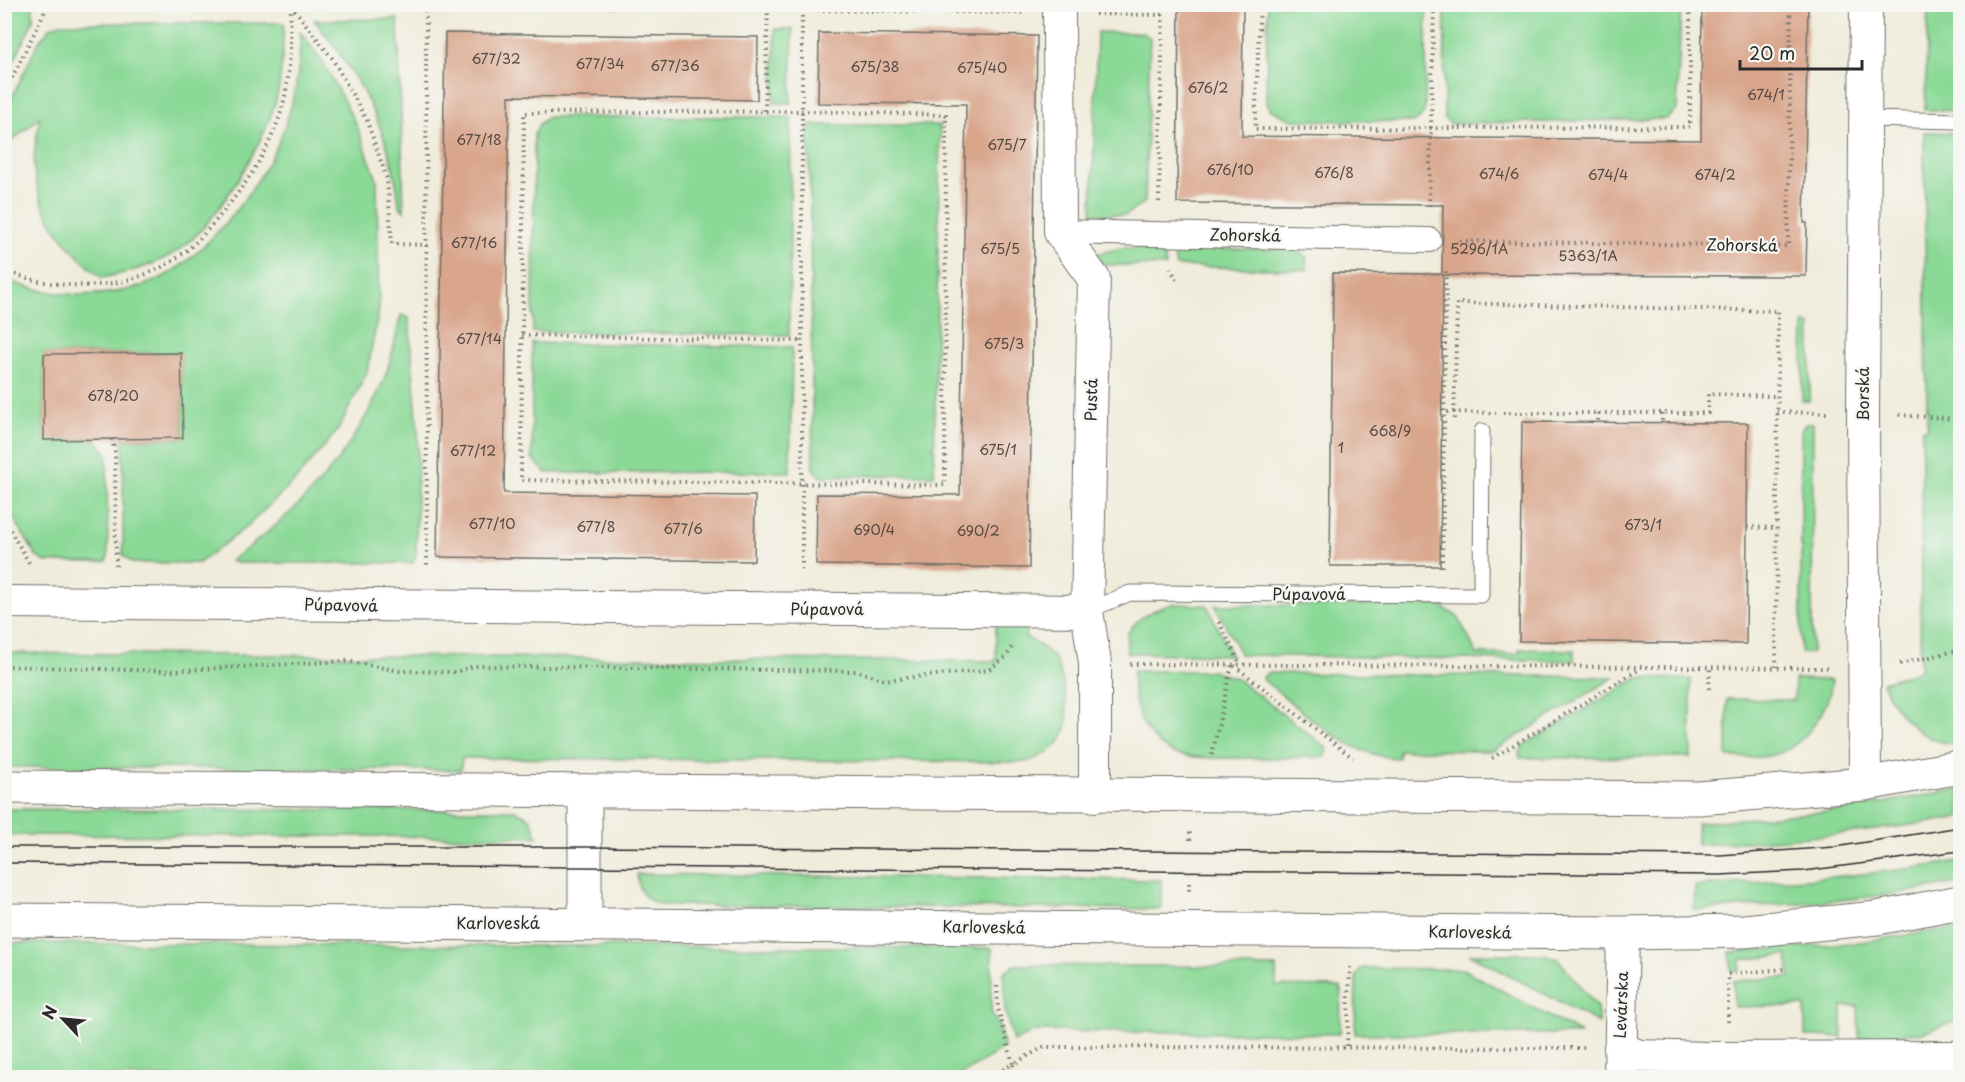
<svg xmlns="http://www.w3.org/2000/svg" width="1965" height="1082" viewBox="0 0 1965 1082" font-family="'Playpen Sans',sans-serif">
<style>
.green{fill:#8bd997;stroke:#5b8261;stroke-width:1.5}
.building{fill:#d9a68c}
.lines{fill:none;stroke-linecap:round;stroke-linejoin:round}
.service-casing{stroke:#706f69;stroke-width:17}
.pedestrian-casing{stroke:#706f69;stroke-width:26}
.minor-casing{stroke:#706f69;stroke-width:34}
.secondary-casing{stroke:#706f69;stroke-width:35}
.path{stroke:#706f69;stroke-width:4;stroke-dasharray:1.5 4.5;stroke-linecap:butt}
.service{stroke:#fff;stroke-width:15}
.pedestrian{stroke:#fff;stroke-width:24}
.minor{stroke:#fff;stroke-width:32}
.secondary{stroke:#fff;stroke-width:33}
.tram{stroke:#2b2b2b;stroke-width:1.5}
.path-bridge{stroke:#706f69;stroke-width:4;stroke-dasharray:1.5 4.5;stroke-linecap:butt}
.labels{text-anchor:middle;stroke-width:4.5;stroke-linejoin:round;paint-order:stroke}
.number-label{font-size:14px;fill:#564a43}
.street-label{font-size:16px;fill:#2b2b2b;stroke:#f6f6f2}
</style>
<rect width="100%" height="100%" fill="#f6f6f2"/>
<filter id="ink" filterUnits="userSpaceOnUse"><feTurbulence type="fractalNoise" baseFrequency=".0167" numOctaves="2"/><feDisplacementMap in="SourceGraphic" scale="12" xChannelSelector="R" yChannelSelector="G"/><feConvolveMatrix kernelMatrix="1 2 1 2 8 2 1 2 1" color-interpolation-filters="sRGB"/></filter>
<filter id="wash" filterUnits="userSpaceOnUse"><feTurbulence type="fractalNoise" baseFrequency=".008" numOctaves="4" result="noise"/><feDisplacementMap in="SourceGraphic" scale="24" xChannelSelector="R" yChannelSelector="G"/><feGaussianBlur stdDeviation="1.35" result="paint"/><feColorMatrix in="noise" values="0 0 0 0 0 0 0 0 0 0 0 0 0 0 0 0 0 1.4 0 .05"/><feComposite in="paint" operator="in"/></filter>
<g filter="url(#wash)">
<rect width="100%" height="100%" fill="#f0ecdb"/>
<g class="green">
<path d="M5,4L33,5V21L5,80Z"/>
<path d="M1268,5H1427L1425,109L1420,119L1414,122L1292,120L1271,110L1266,101Z"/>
<path d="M1445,5H1681L1677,110L1666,119L1451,124L1444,118Z"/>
<path d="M1928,5H1960V111L1925,110Z"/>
<path d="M398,19L404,211L399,206C393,135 358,74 314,20Z"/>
<path d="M61,23H284C282,47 283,73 277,96C266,140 219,219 183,247C159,265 130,272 102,278C70,252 41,219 35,176C32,156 37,136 40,117L5,147V112L39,41L51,27Z"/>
<path d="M775,29H793L791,103H774Z"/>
<path d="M300,32L324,64L357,126L377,180L379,310L367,372L338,430L294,482L245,528L199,563H132L123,555V439L183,438L181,353L44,354V439H95L107,453L108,556L107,561L101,562H46L37,557L5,505V279C49,298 101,300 147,284C199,266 259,189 280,139C294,105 301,68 300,32Z"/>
<path d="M1097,32L1143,33L1150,38L1145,202L1126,215L1092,214Z"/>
<path d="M548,117H791L789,335L533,332L534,135L539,124Z"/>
<path d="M809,125H940L934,475L820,476L813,469Z"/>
<path d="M1924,132L1960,133V742C1926,749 1893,712 1882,682L1920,671L1922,429L1927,428V410Z"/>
<path d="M1121,248H1162L1166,266L1106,265L1095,258L1096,254Z"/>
<path d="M1179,249H1296L1306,257L1307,270L1176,266L1174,257Z"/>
<path d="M401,315L409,318L418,433L416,555L413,563H236L230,561C300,511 348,461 383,382C392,361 395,337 401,315Z"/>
<path d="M1804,324H1811L1810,401H1802Z"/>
<path d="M532,343L792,347L790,472L546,473L532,458Z"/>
<path d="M1806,423H1813L1812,653H1801V430Z"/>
<path d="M1174,604L1207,605L1231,655L1127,653C1127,647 1126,638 1128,633C1135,617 1159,607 1174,604Z"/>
<path d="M1215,605H1439L1458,617L1477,654H1519V649L1574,650V661L1241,655Z"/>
<path d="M996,619L1027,626L1025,637C1036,642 1047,649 1054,659C1063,672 1071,717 1065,732C1059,748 1042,757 1026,762L462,758L461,770L5,767V653L996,661Z"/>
<path d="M1133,671H1212L1236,678L1327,748L1326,757C1298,757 1192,762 1173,753C1142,738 1131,703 1133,671Z"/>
<path d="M1267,673L1615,677L1493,751L1399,750V758C1345,757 1303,710 1262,679Z"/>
<path d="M1637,678L1691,679V757L1520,758L1519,754L1524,745Z"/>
<path d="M1795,679L1832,680C1830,709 1804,747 1774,755C1760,759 1741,757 1727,757V699L1794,700Z"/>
<path d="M1960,789V817C1873,833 1786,840 1697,845V823L1842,810Z"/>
<path d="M5,809L515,810L530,818L538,837L5,835Z"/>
<path d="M1960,861V882C1873,902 1783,904 1694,910L1695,886C1784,881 1872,876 1960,861Z"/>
<path d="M637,874L1161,880V909L664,905C645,902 639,893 637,874Z"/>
<path d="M1960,927V1020L1919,1033L1859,1038L1858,1006H1842V1037L1805,1036V1006L1734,1007L1733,981L1790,977L1787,955L1740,960V970L1731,971L1730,952L1853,943Z"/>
<path d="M5,943L992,948L991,1011L999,1027L1004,1048L958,1077H5Z"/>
<path d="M1469,954H1544L1558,959L1597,1007L1599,1023Z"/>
<path d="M1015,965L1276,967V986L1341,987L1340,1034L1035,1031L1013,1042L1005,1010L1004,972Z"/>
<path d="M1362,968L1463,969L1581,1034H1355L1356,976Z"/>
</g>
<g id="blocks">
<g class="building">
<path d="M1179,4H1243L1242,136L1701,140L1702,4H1808L1804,223H1807L1806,276L1443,275L1440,566H1330L1333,273L1442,274L1443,205L1177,203Z"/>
<path d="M445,33L758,37L757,100L509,96L504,493L755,496L754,561L437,557Z"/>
<path d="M819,33L1037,36L1029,568L816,565L817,494L960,495L966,104L818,103Z"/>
<path d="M181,353L183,438L44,440V354Z"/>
<path d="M1522,422L1748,423L1746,644L1519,641Z"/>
</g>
</g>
</g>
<g filter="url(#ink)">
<use href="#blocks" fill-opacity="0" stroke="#706f69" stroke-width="1.5"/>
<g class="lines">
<g class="service-casing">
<g id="service">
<path d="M1865,119L1960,121"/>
<path d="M1087,611L1130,593L1481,595L1482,431"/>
</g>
</g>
<g class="pedestrian-casing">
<path id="pedestrian" d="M1060,232L1429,240"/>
</g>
<g class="minor-casing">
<g id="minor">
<path d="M1059,13L1060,232L1094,279L1087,611L1095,663V796"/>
<path d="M4,602L1087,611"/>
<path d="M1865,784L1863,413L1866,4"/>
<path d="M1620,1048L1639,1056L1707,1058L1960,1057"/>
<path d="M1620,1078L1623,933"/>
</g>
</g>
<g class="secondary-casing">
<g id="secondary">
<path d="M4,787L1699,798L1865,784L1960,767"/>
<path d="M585,791V923"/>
<path d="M4,920L1623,933L1744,931L1877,918L1960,902"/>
</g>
</g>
<g class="path">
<path d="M421,4L1022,13"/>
<path d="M802,4V574"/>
<path d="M1260,4L1255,129L1690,127V4"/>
<path d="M291,5L332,58L367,121L387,179L392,244L428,245"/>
<path d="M426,5L427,568"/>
<path d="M48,7L328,4"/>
<path d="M1095,14L1163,15"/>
<path d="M4,94L48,5"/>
<path d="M765,111L768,8"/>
<path d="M801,111L946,115L945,485L521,480L524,113Z"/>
<path d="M1159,202L1163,4"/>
<path d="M1429,206L1434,4"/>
<path d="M1460,241L1788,246L1791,4"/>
<path d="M1170,268L1179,283"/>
<path d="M4,270C61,294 137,292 186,251C205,235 222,214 237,194C259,165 278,131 285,96C291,67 290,35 291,5"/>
<path d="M522,335L803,341"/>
<path d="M1777,412L1827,413"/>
<path d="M1503,413H1708V394L1777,396"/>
<path d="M1598,413V422"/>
<path d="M1662,413V422"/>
<path d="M1899,415L1960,419"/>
<path d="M1454,419L1457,303L1778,311L1776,667"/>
<path d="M112,439L115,453L116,566"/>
<path d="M4,520L31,566"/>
<path d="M1747,527L1776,528"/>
<path d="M1442,567L1446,269"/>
<path d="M1219,622L1240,664"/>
<path d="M1130,664L1827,668"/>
<path d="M1900,664L1960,650"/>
<path d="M4,666L168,671L346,661L400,671L456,672L474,666L857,671L884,680L988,670L1006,657L1012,647"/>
<path d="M1709,689L1710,667"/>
<path d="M1212,755L1232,664L1353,758"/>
<path d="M1492,758L1640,669"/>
<path d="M1190,840V830"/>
<path d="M1189,883V894"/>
<path d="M1728,1022V974L1785,969"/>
<path d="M1347,1046L1350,967"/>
<path d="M987,1078L1013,1064L998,1008L997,982"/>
<path d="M1015,1078L1013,1064L1044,1047L1585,1048"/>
</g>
<use href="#service" class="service"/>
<use href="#pedestrian" class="pedestrian"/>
<use href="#minor" class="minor"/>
<use href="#secondary" class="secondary"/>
<g class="tram">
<path d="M4,847H584L1720,855L1835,847L1960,827"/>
<path d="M4,863L1720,875L1804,871L1960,851"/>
</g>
<path class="path-bridge" d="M1447,412L1496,413"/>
</g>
</g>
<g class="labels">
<g class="number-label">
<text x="496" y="64">677/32</text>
<text x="600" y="69">677/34</text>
<text x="675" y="71">677/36</text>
<text x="875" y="72">675/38</text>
<text x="982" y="73">675/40</text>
<text x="1208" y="93">676/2</text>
<text x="1766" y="100">674/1</text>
<text x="479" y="145">677/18</text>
<text x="1007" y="150">675/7</text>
<text x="1230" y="175">676/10</text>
<text x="1334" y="178">676/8</text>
<text x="1499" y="179">674/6</text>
<text x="1608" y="180">674/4</text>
<text x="1715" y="180">674/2</text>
<text x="474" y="248">677/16</text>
<text x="1000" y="254">675/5</text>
<text x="1479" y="254">5296/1A</text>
<text x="1588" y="261">5363/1A</text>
<text x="479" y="344">677/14</text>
<text x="1004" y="349">675/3</text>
<text x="113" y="401">678/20</text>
<text x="1390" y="436">668/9</text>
<text x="1341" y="453">1</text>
<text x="998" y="455">675/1</text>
<text x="473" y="456">677/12</text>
<text x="492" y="529">677/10</text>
<text x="1643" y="530">673/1</text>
<text x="596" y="532">677/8</text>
<text x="683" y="534">677/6</text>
<text x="874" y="535">690/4</text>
<text x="978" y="536">690/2</text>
</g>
<g class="street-label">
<text transform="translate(1245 235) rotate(1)" y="6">Zohorská</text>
<text transform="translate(1742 245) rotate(1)" y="6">Zohorská</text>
<text transform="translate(1863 394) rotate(-90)" y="6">Borská</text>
<text transform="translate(1091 400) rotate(-89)" y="6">Pustá</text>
<text x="1309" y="600">Púpavová</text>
<text transform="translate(341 605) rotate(1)" y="6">Púpavová</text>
<text x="827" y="615">Púpavová</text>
<text x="498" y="929">Karloveská</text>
<text transform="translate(984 927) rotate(1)" y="6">Karloveská</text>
<text transform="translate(1470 932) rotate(1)" y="6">Karloveská</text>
<text transform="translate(1621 1005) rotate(-88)" y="6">Levárska</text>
</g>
</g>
<rect width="1965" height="1082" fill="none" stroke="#f6f6f2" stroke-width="24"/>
<g transform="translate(63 1019) rotate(296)" stroke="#f6f6f2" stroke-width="4.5" paint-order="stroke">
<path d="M0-4.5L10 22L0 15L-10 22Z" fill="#2b2b2b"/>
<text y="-9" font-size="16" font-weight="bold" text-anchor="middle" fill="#2b2b2b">N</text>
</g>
<path d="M1740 60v9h122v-9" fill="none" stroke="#2b2b2b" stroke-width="3"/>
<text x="1749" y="60" font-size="18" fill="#2b2b2b" stroke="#f6f6f2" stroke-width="4.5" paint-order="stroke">20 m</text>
</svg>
